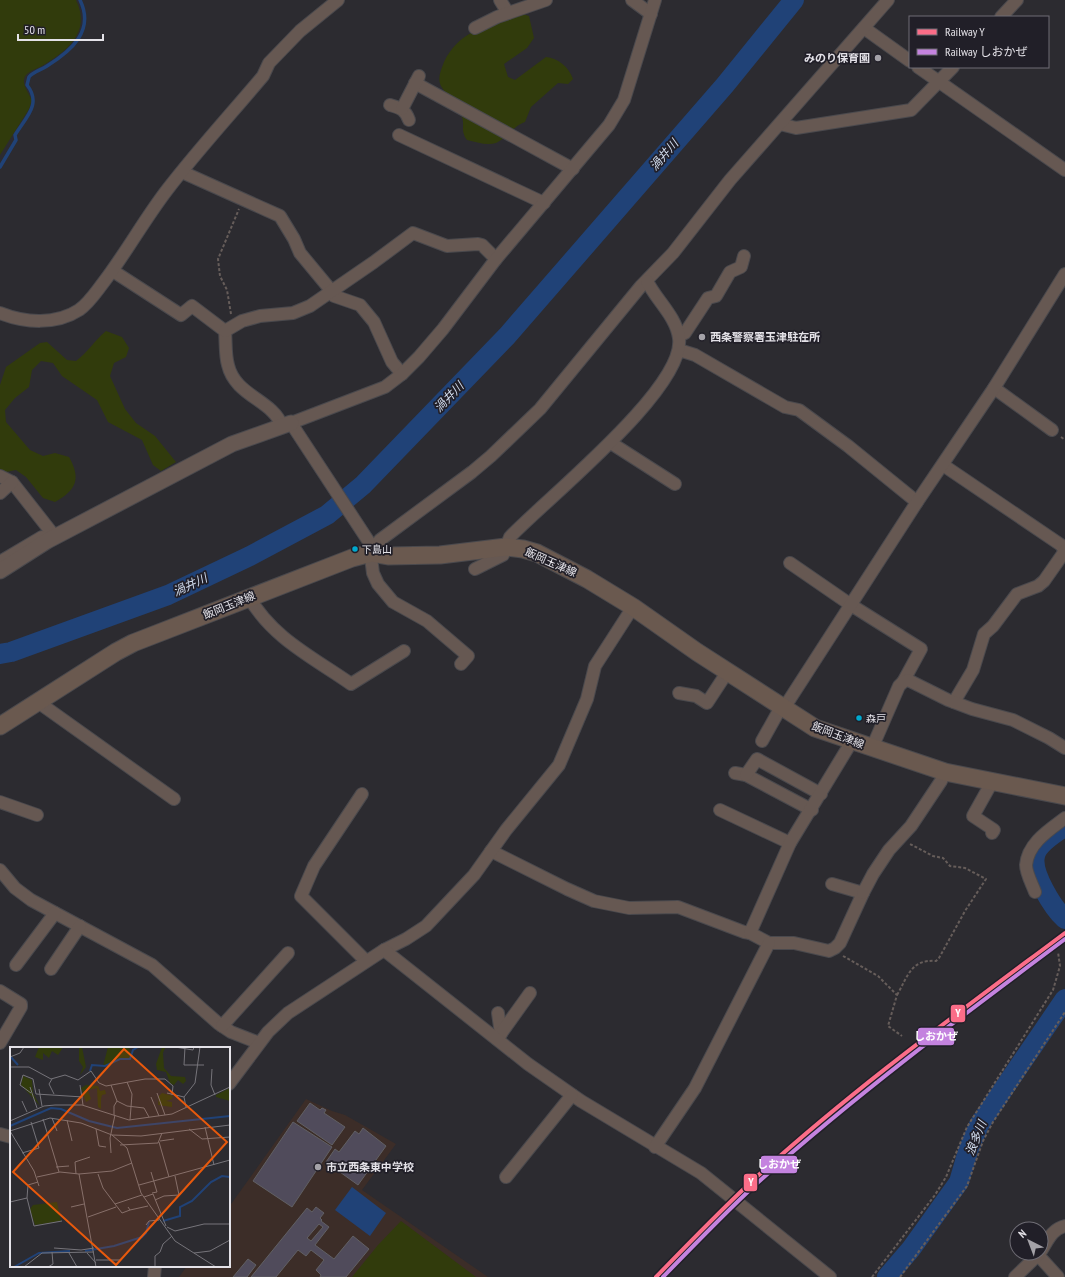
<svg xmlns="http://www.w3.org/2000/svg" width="1065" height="1277" viewBox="0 0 1065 1277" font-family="'PT Sans Narrow','Noto Sans JP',sans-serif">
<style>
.education{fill:#3c2d28}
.green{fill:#313b0c}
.water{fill:#204277}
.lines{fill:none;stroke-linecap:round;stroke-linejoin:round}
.stream{stroke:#204277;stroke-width:3.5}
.river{stroke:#204277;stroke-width:20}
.building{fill:#504b5b;stroke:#616064;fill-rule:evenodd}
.minor-casing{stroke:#4a494d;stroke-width:14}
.tertiary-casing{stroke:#4a494d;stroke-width:17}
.secondary-casing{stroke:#4a494d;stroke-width:19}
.path{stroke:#665d5a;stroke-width:2;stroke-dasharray:3 2;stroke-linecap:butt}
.minor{stroke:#665852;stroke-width:12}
.tertiary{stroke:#665852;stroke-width:15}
.secondary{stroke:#6a594f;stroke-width:17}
.rail-1-casing{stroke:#211f28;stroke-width:7}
.rail-2-casing{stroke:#211f28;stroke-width:7}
.rail-1{stroke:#fb6d88;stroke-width:4}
.rail-2{stroke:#c483df;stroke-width:4}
.poi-dot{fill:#a4a2a8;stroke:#211f28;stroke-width:1.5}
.bus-dot{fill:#00a9ce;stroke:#211f28;stroke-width:1.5}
.labels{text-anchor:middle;stroke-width:3.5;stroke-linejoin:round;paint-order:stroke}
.bus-label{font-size:10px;fill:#e4e2e8;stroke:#211f28;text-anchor:start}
.poi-label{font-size:11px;font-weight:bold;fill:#e4e2e8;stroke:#211f28;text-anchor:start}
.street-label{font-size:11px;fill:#e4e2e8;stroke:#211f28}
.water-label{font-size:12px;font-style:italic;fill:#d1dcee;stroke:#211f28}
.inset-river{fill:none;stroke:#204277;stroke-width:2}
.inset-road{fill:none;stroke:#76747a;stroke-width:1}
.view{fill:#e8590c;fill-opacity:0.15;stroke:#e8590c;stroke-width:2}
.inset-edge{fill:none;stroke:#e4e2e8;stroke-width:2}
.line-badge{stroke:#211f28;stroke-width:1.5}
.badge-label{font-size:11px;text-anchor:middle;font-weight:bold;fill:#fff}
</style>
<rect width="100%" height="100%" fill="#2c2b30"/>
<path class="education" d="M306,1099L332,1111L345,1115L396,1144L362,1190L488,1277H179L187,1266H229V1207Z"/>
<g class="green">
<path d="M0,0H76C92,33 66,52 40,67C34,70 25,72 24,80C23,86 29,94 32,100L29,109L0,155Z"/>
<path d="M523,14L529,16L534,38L527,48L504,64L508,77L515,80L546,57C558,58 569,67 573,79L568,84L558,83L531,107L525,122C513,126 507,138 496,143C487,146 476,142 467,140C460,130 465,126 462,117C457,105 447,96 441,86C437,78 441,70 444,62C460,29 490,25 523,14Z"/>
<path d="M106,331L122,337L129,348L126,357L114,363L110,376L125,409L136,423L155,436L176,462L161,471L153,465L142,440L108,422L97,400L62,376L53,363L41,361L32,370L29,387L15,398L5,410L6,422L30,450L43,456L55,453L69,457C81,478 77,490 55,502L43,498L26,477L16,470L6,472L0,469V385L6,367L40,343L47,342L67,360L76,361C88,352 94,341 106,331Z"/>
<path d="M401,1221L476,1277H352L378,1245Z"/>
</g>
<path class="water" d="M352,1187L386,1213L370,1236L335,1210Z"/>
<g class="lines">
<path class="stream" d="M0,167L16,140L15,135C26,117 42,104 27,85L29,77C33,72 41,70 47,66C71,51 95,31 80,0"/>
<g class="river">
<path d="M0,654L11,652L168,595L250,556L327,515L363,485L507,336L725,85L794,0"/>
<path d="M1065,826C1055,834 1037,843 1035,856C1031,873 1053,908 1065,919"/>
<path d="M887,1277L911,1249L959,1182L968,1151L979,1125L1065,999"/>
</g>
</g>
<g class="building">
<path d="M310,1103L320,1110L322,1108L326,1110L324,1113L345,1127L332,1145L297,1121Z"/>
<path d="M293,1122L332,1147L292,1207L253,1181Z"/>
<path d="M363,1128L386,1146L358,1185L326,1162L335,1149L339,1152L355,1131L359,1134Z"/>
<path d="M316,1207L324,1213L320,1218L322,1220L321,1221L329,1227L315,1245L334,1259L353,1236L369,1249L346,1277H320L321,1275L316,1270L324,1260L311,1250L306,1256L298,1250L276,1277H251L307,1208L312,1212ZM319,1224L323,1227L311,1241L307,1238Z"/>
<path d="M248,1259L256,1265L247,1277H233Z"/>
</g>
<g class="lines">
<g class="minor-casing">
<g id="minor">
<path d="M500,0L508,13"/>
<path d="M632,0L651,14"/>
<path d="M1001,17L1017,0"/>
<path d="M475,28L497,17L546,0"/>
<path d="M864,28L910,61"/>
<path d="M918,67L1065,170"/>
<path d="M415,83L573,169"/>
<path d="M390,105C400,108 405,109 409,120"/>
<path d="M402,109L419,76"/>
<path d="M780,124L796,128L911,110L953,67"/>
<path d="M399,135L544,203"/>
<path d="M182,172L280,216L294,239L300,253L329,288L334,296L360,305L374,322L392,362L402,374"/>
<path d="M113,271L181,315L192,306L225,331C226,342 225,355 228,365C235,396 273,400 282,426"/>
<path d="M0,313C25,323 56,325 79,310C89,303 96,292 103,283C126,253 144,220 167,190C197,151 231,114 263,76L269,63L300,31L338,0"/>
<path d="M225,331L242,321L260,316L293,313L310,306L374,262L413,233L447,246L478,244L482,245L496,259"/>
<path d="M679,336L685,333L708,298L716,296L730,272L741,267L744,256"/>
<path d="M679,350L695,355L785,407L799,410L848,446L917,502"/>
<path d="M994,388L1052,430"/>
<path d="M611,443L675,484"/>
<path d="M943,465L1061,545L1065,551"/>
<path d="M0,476L12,482L52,533"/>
<path d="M0,493L12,482"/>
<path d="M371,553L380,540L472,472L491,456L540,409L641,286L673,253L730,180L888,0"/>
<path d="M0,562L42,537"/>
<path d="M790,563L851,605L921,649L903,682"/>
<path d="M475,569L503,555L510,537C545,500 686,388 679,338C676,316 656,300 647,281"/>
<path d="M249,597C272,638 314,658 351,684L404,651"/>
<path d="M461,664L468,656L427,621L393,602L378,584L373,573L369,542L291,423L385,387L402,374L419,357L443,329L496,259L609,125L624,100L655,0"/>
<path d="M679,693L696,696L707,703L728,671"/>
<path d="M38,702L174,799"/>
<path d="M954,702L973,670L984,634L993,626L1017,594L1038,586L1044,581L1065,551"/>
<path d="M784,708L917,502L994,388L1065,274"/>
<path d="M762,741L781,707"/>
<path d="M872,748L899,686L903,682L908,680L948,700L972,709L1013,720L1049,738L1065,748"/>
<path d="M735,773L746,775L812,810"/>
<path d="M746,775L757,759L821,794"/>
<path d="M362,794L314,866L301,896L366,961"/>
<path d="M0,802L37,815"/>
<path d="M720,810L790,843"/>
<path d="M992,833L994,830L973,816L992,782"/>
<path d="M491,851L567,889L594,901L629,908L678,907L744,932L750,933"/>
<path d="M0,870L15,888L31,900L152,965L219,1024L231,1032L259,1043"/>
<path d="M832,884L863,893L840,943L835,948L829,951L794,943H769L750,933L790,843L852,741"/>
<path d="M1035,892C1032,884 1026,873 1026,865C1028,843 1049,830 1065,818"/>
<path d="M863,893L873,874L889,850L911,826L941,781L945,772"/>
<path d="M384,950L406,939L426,926L474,875L506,830L559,765L587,699L595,666L633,607"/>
<path d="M16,965L55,913"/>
<path d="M51,969L80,926"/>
<path d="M0,991L21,1004V1007L0,1043"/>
<path d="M498,1013L501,1034"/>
<path d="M222,1026L288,953"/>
<path d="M497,1039L530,993"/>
<path d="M229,1084L268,1032L288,1013L384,950L528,1064L581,1101L701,1173L830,1277"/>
<path d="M0,1134L11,1137"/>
<path d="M655,1147L695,1088L769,943"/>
<path d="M506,1177L572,1095"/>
<path d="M1041,1251C1048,1240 1052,1229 1065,1226"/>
<path d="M1038,1255L1058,1277"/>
<path d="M154,1277L155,1266"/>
<path d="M1015,1277L1040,1253"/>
</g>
</g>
<g class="tertiary-casing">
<path id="tertiary" d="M0,571L47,541L232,444L291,423"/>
</g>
<g class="secondary-casing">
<path id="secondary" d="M0,726L116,652L133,643L352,558L371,553L388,556L440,555L506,547L523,549L537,553L587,579L633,607L697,652L815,728L945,772L1065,796"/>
</g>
<g class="path">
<path d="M231,314L227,290L220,276L218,259L239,209"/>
<path d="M1061,437L1065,440"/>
<path d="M843,956L878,976L897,995L888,1026L902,1036"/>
<path d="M897,995C908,976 911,959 936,961L939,958L965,911L986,879L965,868L950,866L943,858L933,856L910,844"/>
<path d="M872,1277L935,1195L946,1177L967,1127L1053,990L1060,966L1058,952"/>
<path d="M900,1277L967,1186L983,1141L993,1122L1065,1012"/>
</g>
<use href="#minor" class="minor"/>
<use href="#tertiary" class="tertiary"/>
<use href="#secondary" class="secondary"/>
<g class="rail-1-casing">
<path id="rail-1" d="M656,1277C687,1245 718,1213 750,1183C849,1092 958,1013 1065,933"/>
</g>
<g class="rail-2-casing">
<path id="rail-2" d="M663,1277C693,1246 723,1215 755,1185C853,1097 959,1018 1065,939"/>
</g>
<use href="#rail-1" class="rail-1"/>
<use href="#rail-2" class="rail-2"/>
</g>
<g class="poi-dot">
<circle cx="878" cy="58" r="4"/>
<circle cx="702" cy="337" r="4"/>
<circle cx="318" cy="1167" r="4"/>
</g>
<g class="bus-dot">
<circle cx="355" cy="549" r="3.5"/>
<circle cx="859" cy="718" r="3.5"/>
</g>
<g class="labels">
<g class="bus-label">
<text x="362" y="553">下島山</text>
<text x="866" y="722">森戸</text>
</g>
<g class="poi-label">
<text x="870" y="62" text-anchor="end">みのり保育園</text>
<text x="710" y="341">西条警察署玉津駐在所</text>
<text x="326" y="1171">市立西条東中学校</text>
</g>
<g class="street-label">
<text transform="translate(551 562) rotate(24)" y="4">飯岡玉津線</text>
<text transform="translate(229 605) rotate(-22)" y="4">飯岡玉津線</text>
<text transform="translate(838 735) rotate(21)" y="4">飯岡玉津線</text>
</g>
<g class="water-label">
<text transform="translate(664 155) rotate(-49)" y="4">渦井川</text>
<text transform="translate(449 397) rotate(-46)" y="4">渦井川</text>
<text transform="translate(190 585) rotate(-25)" y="4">渦井川</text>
<text transform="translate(976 1138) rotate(-68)" y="4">浪多川</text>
</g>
</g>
<g transform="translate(10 1047)">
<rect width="220" height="220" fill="#2c2b30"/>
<path d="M29,0H52V2L48,8L42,4L39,11L33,6V13L25,10ZM72,0L76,20L70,28L73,20L69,14V1ZM98,0H119L121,9L118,13L110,12L107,15L93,19ZM152,0H160L155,1L153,6L154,21L161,29L175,30L176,34L173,37L168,33L164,38L160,36L156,25L147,23L146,17ZM13,29L22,33L23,46L30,59L11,38ZM76,38L88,39L90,44L95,43L96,47L92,48L91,52V62L88,60L87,41L78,43L81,52L76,55L71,41ZM220,41V54L206,50V48ZM152,46L163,49L162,52L156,54L162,55V60L148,58L149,49ZM47,155L51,174L25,178L20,162L23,158Z" fill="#313b0c"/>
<path class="inset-river" d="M0,9L8,18M80,24L82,18L95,19L110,12H120L123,3L128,0M0,79L41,61L51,62L79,74L107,81L220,69M153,174L170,169V160L182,154L201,135L212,129L220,130M75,204L104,199L132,190L136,186L139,175M4,220L29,206L60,204"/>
<path class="inset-road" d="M165,0L183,3L184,0M175,0L174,18H194M0,10L10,6L14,0M0,20H19L41,32L55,28L68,33L81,24L89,36L96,39L135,32H155L163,39L162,48M202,22L201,38L205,48M42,32L39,37L44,47M117,35L122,47L120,73M70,38L73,58M101,38L107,54L104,59V68M20,40L27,61M29,42L32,59M21,46L10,38L13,28L23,32L26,47L73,50M147,46L155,68M157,46L174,50M141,50L149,69M12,54L17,65M107,54L117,59L134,61L139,70M176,60L174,50L185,36L190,0M42,71L47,84M33,72L49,125M57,73L62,94M0,74L34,59L45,58H72L119,73L162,67L220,40M195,80L204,118M86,82L89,99L96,100M179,82L192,92L220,90M0,84L24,124L29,139M0,84L40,71L71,76L102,88L117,101L131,146L165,194L206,220M102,88L131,89L220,78M150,94L164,92M149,95L159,130M110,98L148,96L152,86M12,106L29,101L21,75M101,106L100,91L105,68M46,120L59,119M141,125L147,145L142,146M66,127L65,115L80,110M69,127L102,124L122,116M88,127L93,141L105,157M27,130L50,125L69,127L86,220M129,138L220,113M134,150L143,147L156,179M17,151L24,179L52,174M145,153L154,149L169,148L165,129M0,155L17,151L18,138L28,135M61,160L74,157M118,160L120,163L112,166L105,157L132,148M120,163L138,159M78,170L106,160M136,178L139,174L149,173M157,180L165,184L194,177H220M44,201L71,203L84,201M59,206L67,220M77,206L86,216M184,206L200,204L220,193M86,213H111M14,220L32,206L84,205M38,220L43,217L42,205M145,220V209L150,205L153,197L162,189"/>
<path class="view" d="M114,2L217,95L106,218L3,125Z"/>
<rect width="220" height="220" class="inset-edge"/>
</g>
<g class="line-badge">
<rect x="950" y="1004" width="16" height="19" rx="4" fill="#fb6d88"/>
<rect x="917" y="1027" width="38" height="19" rx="4" fill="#c483df"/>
<rect x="760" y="1155" width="38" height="19" rx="4" fill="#c483df"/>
<rect x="743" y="1173" width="15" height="19" rx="4" fill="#fb6d88"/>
</g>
<g class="badge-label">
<text x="958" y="1017">Y</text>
<text x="936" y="1040">しおかぜ</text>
<text x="779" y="1168">しおかぜ</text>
<text x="751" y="1186">Y</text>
</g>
<rect x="909" y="16" width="140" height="52" fill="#211f28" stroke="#6f6d75"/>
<rect x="917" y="29" width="20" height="6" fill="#fb6d88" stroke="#6f6d75"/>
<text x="945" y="36" font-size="12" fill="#e4e2e8">Railway Y</text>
<rect x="917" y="49" width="20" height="6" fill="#c483df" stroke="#6f6d75"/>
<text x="945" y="56" font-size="12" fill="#e4e2e8">Railway しおかぜ</text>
<g transform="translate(1029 1241) rotate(318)"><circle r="19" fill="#211f28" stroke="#6f6d75"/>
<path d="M0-3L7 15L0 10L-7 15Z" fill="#a4a2a8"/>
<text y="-6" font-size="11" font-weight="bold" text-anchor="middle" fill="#e4e2e8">N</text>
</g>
<path d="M18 34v6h85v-6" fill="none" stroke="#e4e2e8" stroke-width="2"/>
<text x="24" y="34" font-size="12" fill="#e4e2e8" stroke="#211f28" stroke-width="3" paint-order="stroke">50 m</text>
</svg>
